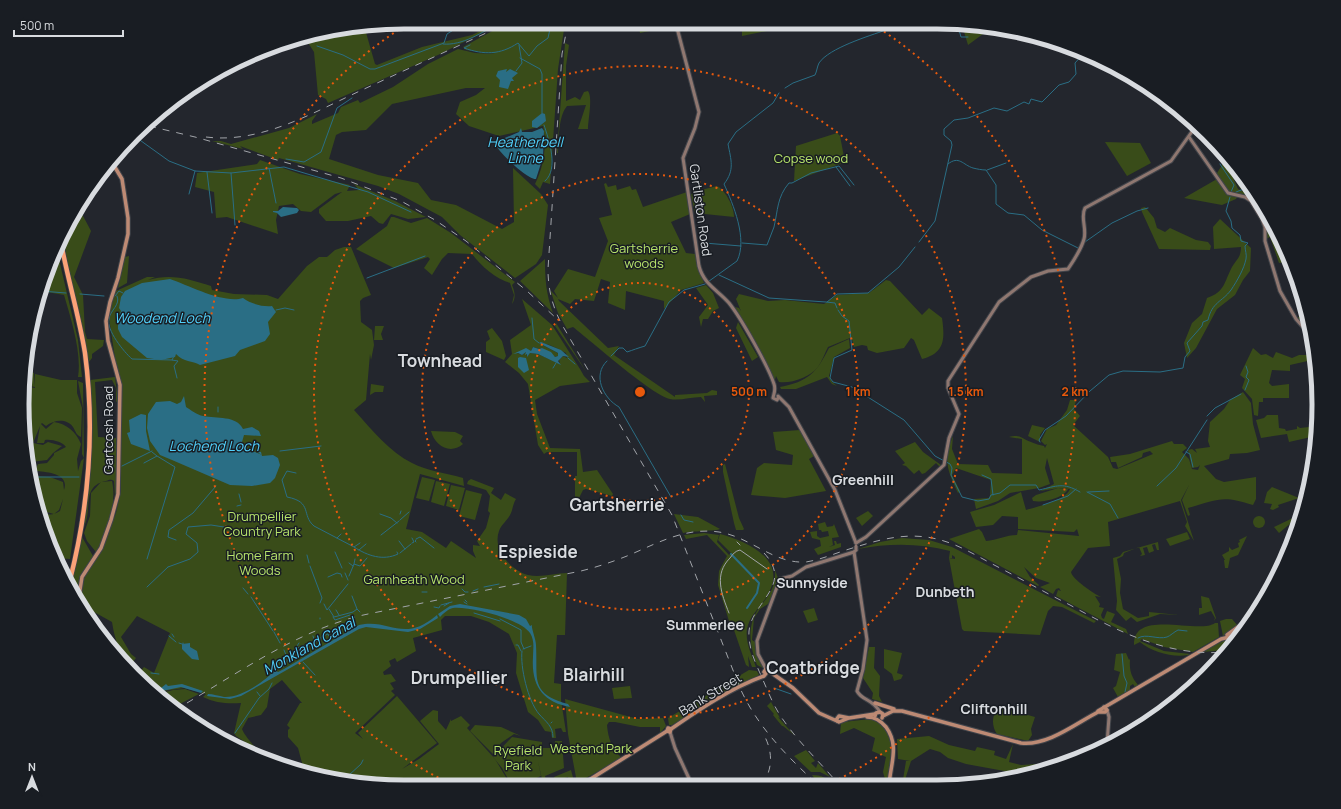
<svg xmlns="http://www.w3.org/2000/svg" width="1341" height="809" viewBox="0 0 1341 809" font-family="Manrope,sans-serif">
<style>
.green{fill:#394c19;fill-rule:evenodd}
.water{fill:#2a6e85}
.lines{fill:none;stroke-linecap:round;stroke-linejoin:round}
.stream{stroke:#2a6e85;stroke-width:1}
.canal{stroke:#2a6e85;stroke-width:2}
.secondary-casing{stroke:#41444a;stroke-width:5}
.primary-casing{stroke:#41444a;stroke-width:5.5}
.highway-casing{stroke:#41444a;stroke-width:6}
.secondary{stroke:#8f7770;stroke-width:3}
.primary{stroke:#bd8a74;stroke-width:3.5}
.highway{stroke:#fba278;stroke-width:4.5}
.tram{stroke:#a2a5aa;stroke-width:1}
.rail{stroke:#a2a5aa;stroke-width:1;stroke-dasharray:7 7;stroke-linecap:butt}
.secondary-bridge-casing{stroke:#41444a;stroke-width:5;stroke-linecap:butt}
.secondary-bridge{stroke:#8f7770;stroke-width:3}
.ring{fill:none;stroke:#e8590c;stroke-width:2;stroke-dasharray:2 4}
.labels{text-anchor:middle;stroke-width:3;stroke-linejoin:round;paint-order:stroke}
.park-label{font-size:13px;fill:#b7e46b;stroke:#191d23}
.street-label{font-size:13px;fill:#d8dbdf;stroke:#191d23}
.water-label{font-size:14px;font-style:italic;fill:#51d1fc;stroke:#191d23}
.neighbourhood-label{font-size:14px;font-weight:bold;fill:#d8dbdf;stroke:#191d23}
.district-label{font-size:17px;font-weight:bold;fill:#d8dbdf;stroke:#191d23}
.rim{fill:none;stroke:#d8dbdf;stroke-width:5}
.centre{fill:#e8590c;stroke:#191d23;stroke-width:2}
.ring-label{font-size:12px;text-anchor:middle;font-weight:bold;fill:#e8590c;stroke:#191d23;stroke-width:3;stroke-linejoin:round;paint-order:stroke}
</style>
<rect width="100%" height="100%" fill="#23262d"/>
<g class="green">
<path d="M507,23H536L541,30L543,23H565L558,69L550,184L543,182L540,189L535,184C544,166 547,146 543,126L499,136L469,126L456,114L460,102L476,95L485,88H466L392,104L366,130L342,132L336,135L329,159L378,175L418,183L431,200L456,205L502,229L514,222L513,168L541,194L548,205L542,255L536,264L515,278L460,235L442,217L399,194L378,186L279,158L278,160L240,146L243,149L212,141H221L231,144L289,128L317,114L312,121V124L338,113L341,107L358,100L360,103L393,87L428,64L458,49L475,53L495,54L466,50L463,47Z"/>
<path d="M638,23H652L654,30L640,33Z"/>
<path d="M742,24H767V31L742,36Z"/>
<path d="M962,25H986L1001,29L983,34L968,45Z"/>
<path d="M491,26L492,27L488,30L438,55L328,103L326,99L318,95L314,52L305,38L365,29L375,64L377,65L422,47L472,35Z"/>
<path d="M565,43L569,45L566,66V101L575,97L580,100L584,92L588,91C593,98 588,120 588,129H578L586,105L567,106C558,117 559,139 558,153H557Z"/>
<path d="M837,133L840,136L845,162L794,181L796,146Z"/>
<path d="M1105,142L1140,143L1151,163L1127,176Z"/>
<path d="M1225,156H1226L1253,193L1244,191L1239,187L1231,171L1230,161Z"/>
<path d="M1224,158L1229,163L1230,171L1238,189L1256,198C1241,202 1220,189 1217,173L1224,162Z"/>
<path d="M260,160L300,174L350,185L347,191L359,190L354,184L395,201L426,217L408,219L391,214L383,224L379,223L371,216L348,221H326L319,213V209L342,192L335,194L311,212L301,211L293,204L279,206L276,220L278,234L227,217L216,218L214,192L195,187L197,173L257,164Z"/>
<path d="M1217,179L1226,193L1237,197L1236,199L1222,205L1184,198Z"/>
<path d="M606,183L608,187L616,185L617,190L630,186L632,190L636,189L643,207L687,192L690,214L671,222L686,253L695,254L700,273L704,283L681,290L664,309V301L626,291L625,310L608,303L610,282L601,279L594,301L575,299L570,304L558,299L559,301L608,348L619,346L614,355L675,397V395L707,393L712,390L717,391V395L704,396L705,402L701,397C691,397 679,401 670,399C653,396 590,340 573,327L567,329L558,313L551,292V291L558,298L554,291L568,269L595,277L608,241L599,218L612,215L604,184Z"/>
<path d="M717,186C726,191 734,207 734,217L695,213L691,195L693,192Z"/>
<path d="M1145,207L1154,218L1157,228L1165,232L1170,228L1196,240L1208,242L1211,246L1210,250L1159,249L1142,212L1141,208Z"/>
<path d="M78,210L82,214L91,231L74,277L83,295L85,332L87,339L104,340L103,346L92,354V358L89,362L63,240Z"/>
<path d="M1268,213L1290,263L1285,262L1279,263L1270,237L1266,239L1263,219Z"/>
<path d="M391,217H394L411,223L427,218L451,233L515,282L512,285C515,292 516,298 512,304L514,295L510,283C496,279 481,266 472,254L448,253L442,259L432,275L424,268L430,259L428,257L394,268L356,249L387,226Z"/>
<path d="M1220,219L1251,248L1250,271L1243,280L1235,295L1217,309L1196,348L1187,358L1184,343L1192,323L1202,314L1207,298C1225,292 1224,282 1232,267C1237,259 1241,257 1241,247L1214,249L1213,227Z"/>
<path d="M344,247H351L371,295L363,298L360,301L361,322L372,330L374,345L371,360L370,354L366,400L354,410C372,430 390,452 412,463C427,471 447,473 463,478L464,486L420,474L406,529L422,532L446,548L451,541L476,558L473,551V545L480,546L477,541L486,528L490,513L488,511L490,496L486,490L467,484L468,481L471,479L494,488L491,493L501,500L505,493L516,499C513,504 513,508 511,513C508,520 501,525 499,531C492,550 511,570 528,575C541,578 555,573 567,573L565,635H557L554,683L561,684V700L566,732H563L561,728L555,729L556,738H552L551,732L545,731L538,720L528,712L516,673L517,653L509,634L489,622L471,616H445L441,620L442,630L413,638L416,651L397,662L395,658L389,661L391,666L383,672L384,675L391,674L396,681L390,683L394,689L391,691L395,695L355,733L363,739L358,733L397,696L437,743L402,769L419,759L439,744L420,721L433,710L438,711V721L446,730L451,719V721L461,716L470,725L467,728L495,759L510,784H355L304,770L298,748L288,737V730L290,728L287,725L300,703H302L282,680L270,689L267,707L261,715L248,718L252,711L242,729C246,739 257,747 263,759L259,758L251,746L236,736L234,733L241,703C228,704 215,703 203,697L206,694L184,688L156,692L138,674L144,667L154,673L170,633L137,616L121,637L131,654L136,658L132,663C118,651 115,640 112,622L85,607L80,595L84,577L103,545L116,513L121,490L119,447L121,450L120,392L108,311L116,291L147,277H155L148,280C170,273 190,279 211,286L212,290L234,294L267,295L278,299L307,266L319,257H327L335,250Z"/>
<path d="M57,251L78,340L82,377H78C82,353 71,319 64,295L41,291L42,282Z"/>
<path d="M129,256L127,283L118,288L125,257Z"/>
<path d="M545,259C545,279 546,294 553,313L520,281Z"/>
<path d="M886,280L890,281L922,315L929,308L942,318C945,339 945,353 922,359L914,340L911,338L904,348L877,353L868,350L867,346L862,345L854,347L852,339L850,338L828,347C825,353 822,361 818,367C810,377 791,384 779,382L776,376L775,380L735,307L739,308L741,311L736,299L739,294L768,301L785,300L824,304L837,295L869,293Z"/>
<path d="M706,285L713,293L719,308L713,311L708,319H703L701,327L699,317L708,305L696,288Z"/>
<path d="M522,299L552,325L580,369L575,370L580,369L584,376L590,382L560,386L535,400L537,414L550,448L580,449L583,472L597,470L613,494L612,496L586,489L583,490L579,498L575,497V476H577V452H547L544,454L538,445L528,384L519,373L505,362L512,354L510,340L531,325ZM539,343C548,343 558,349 566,353L567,358L563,356L559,360L560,364L538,354L530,353L527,356L526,352L522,355L517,353L531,351L533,347L539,349L542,348L555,357L558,356L559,354L556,352Z"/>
<path d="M1306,312L1311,334L1297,318Z"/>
<path d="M738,322L758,357L752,361L736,328Z"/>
<path d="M556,323L587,373L555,326Z"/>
<path d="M375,326H384L381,334L383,340H374Z"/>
<path d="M492,328L502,341L506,356L504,360L486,352V342L490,339L487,331Z"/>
<path d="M849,339L850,348L834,357L829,376L832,382L837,386L832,384L827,377L796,389H781L780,387C808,382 817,372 829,348Z"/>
<path d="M1253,348L1261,355L1266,354L1273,358L1276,352L1292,358L1299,355H1308L1312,360L1290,365V371L1272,370L1269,383L1272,386L1289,384V398H1263V402H1259L1258,416L1254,415L1252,399L1242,388L1245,379L1240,375Z"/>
<path d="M28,371L34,373L35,387L25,385Z"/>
<path d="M35,374L61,380H77V393L82,408L81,437C76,435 76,432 73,427C66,418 54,420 46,426L42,423L41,424L46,429L54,422C67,424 76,432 81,444L77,459L78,471L81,461L84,458L82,454L83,408L78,381L83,383L84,458L70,559L58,558L47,535L48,534L50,521L41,519L40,511C48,515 52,516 60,511L63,499L59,510L54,514L39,510L34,476L50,477L63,482L64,490C70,473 46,472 35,471L38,464L47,463L54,455V453L66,447C63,442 52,439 45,440L44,443H37L40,426L33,443L43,445L48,442L62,446L53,453L47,460L31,462L22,404L25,386L35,388Z"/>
<path d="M115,377L118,401L116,402V388L112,380L95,382L98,437L116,438V493L115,497L114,481C110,479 110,480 106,481C81,486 93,508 84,527C90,476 93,431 90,380Z"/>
<path d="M371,384L384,386L383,392H375L370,395Z"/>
<path d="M1243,392L1251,403L1253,424L1260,450L1247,453L1230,454L1229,459L1204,466L1216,479L1224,482L1256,477V499L1253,505C1223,495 1218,499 1188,508L1190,515L1188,516L1182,500L1189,485L1181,500L1194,541L1185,526L1187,522L1180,501L1108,522L1110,546L1088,548L1071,572C1072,579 1094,594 1101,597L1095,596L1100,604L1099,607L1104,608L1101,615L1102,618L1104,619L1107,611L1115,614L1111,622L1126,629L1128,634L1056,596L1058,590L1061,591L1059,588L1056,589L1053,594L1040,587L1050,583L1036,578L1024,567L1030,577L1039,585L1038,586L949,539L979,529L982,532L986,541C997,540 1006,535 1017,535L1018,530L1079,536L1077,529L1074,532L1018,529V517L1002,516L993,525L976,527L970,512L994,505L1021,492L1026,510C1036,507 1066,500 1070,489L1059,488L1040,491L1054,484L1047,458L1045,468L1050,484L1039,488L1010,493L998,501L976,509L974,499L989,498L990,496L991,480L956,468L952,475L960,491L958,493C947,470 943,460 953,436L952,449L958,464L988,465L992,473L1022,474V439L1009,437C1020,434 1021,438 1031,442C1035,444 1040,445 1044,446L1045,448L1047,444L1045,445L1041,441L1047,429L1056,425L1067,410L1070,400H1076L1074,409L1080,416L1073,425L1108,457L1113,468L1117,469L1153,454L1150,451L1143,453L1142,457L1118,468L1116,462H1111L1110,457L1130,454L1172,441L1174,444H1183L1187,448L1182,452L1189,459L1192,469L1198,470L1200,465L1198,467L1192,468L1188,450L1192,449L1197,453L1195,449L1210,447L1208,441L1210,422L1224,409L1230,400Z"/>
<path d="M1267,415H1278L1279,428L1285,429L1286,431L1297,429V426L1300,428L1318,426V433L1310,434L1311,437L1289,442L1287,434L1261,438L1256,420L1264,418Z"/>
<path d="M1032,425L1045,428L1040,435V442L1028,436Z"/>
<path d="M800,430L814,456L809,459L826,491L785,498L751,495L757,468L764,463L792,465L793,455L776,450L773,432Z"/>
<path d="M431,431L455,432L463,436L460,441L463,444C450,455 435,446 431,431Z"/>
<path d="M915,442L923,452L941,465L940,467L936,463L925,473L922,474L919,470L914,474L906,466L902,465L905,463L895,451Z"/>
<path d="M725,464L739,518L744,529L743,530H736L734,523L723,472V465Z"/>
<path d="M422,477L435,480L429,501L416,498Z"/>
<path d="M112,481C117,504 108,532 96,552L87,541L84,533L90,516L91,493L101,482Z"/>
<path d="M436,481L450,484L444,506L431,502Z"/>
<path d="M1309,484L1306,502L1304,503L1301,485Z"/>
<path d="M451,485L465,488L459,510L446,506Z"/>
<path d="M1272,487L1299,498L1278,505L1279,507L1273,510L1270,509L1272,504L1264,503L1267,492Z"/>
<path d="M1058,488L1068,489C1064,498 1043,503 1033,501L1032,498L1036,495Z"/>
<path d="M466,490L482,494L475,520L459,516Z"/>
<path d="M868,511L873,516L862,526L856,518Z"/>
<path d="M674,514L698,517L720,529C717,531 690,531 683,533Z"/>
<circle cx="1259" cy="522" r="6"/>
<path d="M1295,517H1298L1279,533L1274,527Z"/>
<path d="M825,522L827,527L833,526L834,524L839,537L832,538L833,545L829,547L835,545L834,541H836L837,544L841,543V547L818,555L814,549L821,546L820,540L812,538L810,532L817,531V536L820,538L829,536L828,531L822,532L821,530H819L818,524Z"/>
<path d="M1187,532L1190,539L1170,546L1166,539Z"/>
<path d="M704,533L719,535L717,542L729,555L731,553L718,540L720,534C746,541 787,559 769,592C763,606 750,613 747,629C745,642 752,656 756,667H752L748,656L749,667L746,665L734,630L732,631L718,585L719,571L727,556L707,535L686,539L684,535Z"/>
<path d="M1247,536L1238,555L1230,558L1228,568H1225L1224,560H1225L1222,555L1229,551V547L1232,550L1239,547L1238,543L1240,542L1239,540Z"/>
<path d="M82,537L93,556L82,573L77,591L72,582Z"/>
<path d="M902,538L929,540L952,547L1096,621L1094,623L1062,607L1053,606L1048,611L1040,635L964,631L962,629L949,558L955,559V557L952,555V558H949L950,551C920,543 889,543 858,549L880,542Z"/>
<path d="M1158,542L1159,550H1157L1155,544L1152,545L1154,551L1149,553L1147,547L1143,548L1145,555L1140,556L1142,554L1139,547L1124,553L1123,556L1117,559L1121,579L1120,593L1123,609L1138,618L1149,616V612L1179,615L1160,614L1137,622L1131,617L1126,621L1116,610L1117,601L1113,558L1120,556L1123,552Z"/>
<path d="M775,570L778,578L777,585L768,604L760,609L754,618L752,640L755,642L757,657L763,668L757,665C750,647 746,626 759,608C769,595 776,588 775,570Z"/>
<path d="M1201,596L1209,598L1216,618L1214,621L1215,618L1211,611L1199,615V608H1202Z"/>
<path d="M814,608L818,620L808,623L803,611Z"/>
<path d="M1226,619H1232L1238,626L1223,636L1220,621Z"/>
<path d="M1215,623H1218L1219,637L1193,652L1164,647L1142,639L1140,641L1164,651L1190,654L1188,655C1173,658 1152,652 1140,642L1134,645C1133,608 1199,635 1215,623Z"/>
<path d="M1241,636L1228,650L1201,652L1223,641Z"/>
<path d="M869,647H875L874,668L880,676L879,696L882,702L872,699L873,693L863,678Z"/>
<path d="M884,649L902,653L897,673L903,675L901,679L894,681L892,674L884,668Z"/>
<path d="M1126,653L1129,660L1130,659C1129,671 1132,678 1138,685L1135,687L1133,684L1130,686V691L1118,697L1113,688L1116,686L1120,672L1114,670L1116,654Z"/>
<path d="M749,670L757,671L759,675L672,725H669L668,718Z"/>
<path d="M630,686L632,698L614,699L612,688Z"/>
<path d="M185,689L199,694L172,708L158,694L173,690Z"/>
<path d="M565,699L638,719L663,718L666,726L660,733V727H640L615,722H609L607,725C608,738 612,750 622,758L577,783L568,734Z"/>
<path d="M771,702L780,718L778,717L794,735L783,726H782L773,715L774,714L767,706Z"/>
<path d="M1002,708L1035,717L1031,729L1032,735L1028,741L997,734C991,726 991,711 1002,708Z"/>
<path d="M870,719C900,728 890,763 887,786L883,772L886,757L872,751L875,738L854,728L840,734L841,723L843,722Z"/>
<path d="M475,725L501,727L521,736L514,734L501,743L493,754L470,731Z"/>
<path d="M929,736L949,745L975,751L977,747L995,751L994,755L1006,759L1013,744L1009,762L1021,765L1053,763L1054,764L1063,763L1036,774L1027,775L966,764L948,758L940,752L930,749L911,761L904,783L906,786H902L906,761H910L898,759L897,739Z"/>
<path d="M512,737L542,742V748H554L555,741H562L564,768L545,776L547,783L543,784L538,761L541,776L523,784H511L502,768L493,757Z"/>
<path d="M806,750L815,761L811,763L816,768L818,763L830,777L820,772H811L794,756Z"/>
<path d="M571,770L575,785H569L568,777L565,778L566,780L563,782L562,780L556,784L554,777Z"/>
<path d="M812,775C821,775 828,778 833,785L820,786Z"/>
</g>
<g class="water">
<path d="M507,69L506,72L510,69L518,73L512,78L514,81H511L508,89L499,87L500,80L496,76L498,71Z"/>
<path d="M542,113L545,114L546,121L537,128L532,127V121Z"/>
<path d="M521,128L522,132H532L542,128L544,131L543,157L536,179C528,180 502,155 497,147L500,140L519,132Z"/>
<path d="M283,207L297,208L299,210L297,213L281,217L277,213L273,212V211H278Z"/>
<path d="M170,279C190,286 224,304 243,298C251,304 263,307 272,306L276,312L268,322L270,334L265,341L240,350L235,356L200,365C192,360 184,363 176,354L175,357L161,360L147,358L122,337L118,329V318L121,311L119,308L121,297L125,291L142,283Z"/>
<path d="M541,342L561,350L569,357L563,356L558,361L561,365L538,354L530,353L527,357V354L525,355L526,352L522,355L518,353L513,354L526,348L531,351L533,347L539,349L542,348L551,352L555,357L558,356V353L539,343Z"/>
<path d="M520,357L526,358L529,370L524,373L518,367V358Z"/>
<path d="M184,396L186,407C191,410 197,415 203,416C217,419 236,415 243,429L252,427L259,431L261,436L244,435L242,442L248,449L262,455L254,450L261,452L262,456L273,455L278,458L280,465L275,478L270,483L252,486L230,485L172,460L160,455L150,441L147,428L148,414L156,402L170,401L177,404L181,402Z"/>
<path d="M141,414L146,415V431L150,451L131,444L127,433L130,432L129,420Z"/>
<path d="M460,604L519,615L526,619L530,626L532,625C531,628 536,639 536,645C538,679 529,693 568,704L570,707C543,702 531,686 533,657C533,649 535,641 530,633C521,619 469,606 453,608C448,609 444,613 440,617L438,614L450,606Z"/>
<path d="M437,615L438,618L420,629L408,632L366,627L359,629L241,696L230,699L207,696L208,694C213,694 219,696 224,697C241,698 264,682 275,670L278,672L284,669L359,625C390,618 403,644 437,615Z"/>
<path d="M190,643V647L197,651L199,660L192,659L182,649V644Z"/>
<path d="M166,684L168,686L182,684L203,691L201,693L181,687L162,691L161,688Z"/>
</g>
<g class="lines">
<g class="stream">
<path d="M954,25L959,30L961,37H968"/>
<path d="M893,29L899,25"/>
<path d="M443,44C462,46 483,32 499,23"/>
<path d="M470,45L464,48C484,55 500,55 518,43L529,56L537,46L548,38L550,29"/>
<path d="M317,46L343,55L370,69H375L444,43L447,34L466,22"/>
<path d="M1083,57L1091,64L1109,66"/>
<path d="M520,58L540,69L542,74V113"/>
<path d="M516,71L522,63L519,45"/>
<path d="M785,88L793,83L815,75C817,71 817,67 819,63C829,48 869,36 886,30"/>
<path d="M544,125C549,140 559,169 545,181"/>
<path d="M137,138L169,161L195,171L231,173L284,167L368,192L411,212"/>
<path d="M286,159L304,162L321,152L337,108L352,98"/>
<path d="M948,164C959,155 963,165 973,168C977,169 982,170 986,170L996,185V204L1008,213L1024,215L1042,230L1078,248"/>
<path d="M1220,164L1234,185L1231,192"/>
<path d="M836,167L850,186"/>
<path d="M269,168L276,203"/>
<path d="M987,170L1006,163"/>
<path d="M207,172L212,213"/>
<path d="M231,173L235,225"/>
<path d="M1236,192L1244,189L1246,182"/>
<path d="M1234,193L1248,196L1254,194"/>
<path d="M189,194L195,171"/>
<path d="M919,242L935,221L952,145L951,141L944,135V129L954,120L968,118L994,108L1007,111L1024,102L1029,104L1031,99L1042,102L1059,85L1069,82L1076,74L1075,63L1085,52"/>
<path d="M1085,242L1112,223L1137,211L1148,208"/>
<path d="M704,243L741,246"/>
<path d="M742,243L767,245C769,239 772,233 774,227C778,210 777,197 789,183H792L811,173L839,166L854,185"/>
<path d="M719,275L769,298L826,302L835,303L837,308"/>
<path d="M367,278L425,256"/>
<path d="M41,291L66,293"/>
<path d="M80,294L104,296"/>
<path d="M115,296L119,291L123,293"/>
<path d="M117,296C121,305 110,310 109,319C106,330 124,352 132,359L172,360"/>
<path d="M827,302L837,294L868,293L899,267L915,247"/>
<path d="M276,310L285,308L294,310"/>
<path d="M838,310L842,316L849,321L852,350L834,358L830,378L833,382L852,387L904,420L935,456L950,464L952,468L951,475L962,497L978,501L989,499L991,495L1000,493L1010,485H1036L1039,490C1057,486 1063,482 1080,492"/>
<path d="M532,318L534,339L539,343"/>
<path d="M174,356L172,360L178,361L174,366L177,378"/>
<path d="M611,356L619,348H623L627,352C633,350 638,348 645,346L669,302L684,290L705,284L737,261C748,239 733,204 724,184C735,170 731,160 728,144L736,132L773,103L779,93"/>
<path d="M568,358L575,364"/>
<path d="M607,361C592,375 603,398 619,407L671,497"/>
<path d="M553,368L556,363"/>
<path d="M1245,390L1249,380L1246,377L1248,372L1246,366"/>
<path d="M218,407V412"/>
<path d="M1207,416L1215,408L1241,394"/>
<path d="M1040,442L1039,440L1045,430L1066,416L1090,391L1109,375L1123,371L1160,372L1183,368L1185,357L1190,351L1187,343L1202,326L1203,322L1208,320C1212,302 1222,302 1231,290C1237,281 1244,269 1246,259C1247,255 1245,250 1245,246L1248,243L1241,241L1240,235L1232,228L1231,221L1226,211L1230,197"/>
<path d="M280,451L321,446"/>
<path d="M1186,452L1190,454L1193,467"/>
<path d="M144,463L157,456L152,452"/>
<path d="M122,466L152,451"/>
<path d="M296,473L287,471L282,480L287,497C313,502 301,515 314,526L354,547"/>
<path d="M982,475L991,479L993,495"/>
<path d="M34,477H79"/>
<path d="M1157,486L1176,468L1207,420"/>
<path d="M1087,492L1110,504L1118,518"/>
<path d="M1088,492L1109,491"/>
<path d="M239,494L241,502"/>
<path d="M1043,505L1068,496L1076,489"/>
<path d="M237,506L241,505"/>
<path d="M380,514L391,518L397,523"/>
<path d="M400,514L401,511"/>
<path d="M681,515L684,520L693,522"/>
<path d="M400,520L409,512"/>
<path d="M381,535L399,521"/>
<path d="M337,538L341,534"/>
<path d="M416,539L420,537L434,548"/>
<path d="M176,540L168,537L169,530L193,513L216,486"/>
<path d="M416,540L415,541L416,542"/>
<path d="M399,541L405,549"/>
<path d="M360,543L354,547C368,556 383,561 398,554L397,552"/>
<path d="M412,543L414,542L412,538"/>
<path d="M359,550L366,544"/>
<path d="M335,552L342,568"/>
<path d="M400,553L411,544"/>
<path d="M307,555L309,563"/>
<path d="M147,559L175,467L157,456"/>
<path d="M349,563L353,566"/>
<path d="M354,564L355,559"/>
<path d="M310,566L322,598L320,603"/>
<path d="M168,567L190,559L198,552L197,543L186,534L188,527L211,525L224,527"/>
<path d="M345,573L348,580"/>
<path d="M349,576L354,564L360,566L367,558"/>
<path d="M328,577L337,573L341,574L342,577"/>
<path d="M147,587L168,567"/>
<path d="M484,587L499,584"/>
<path d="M243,588L248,594"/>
<path d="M462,589L465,592H468"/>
<path d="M473,591L478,589"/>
<path d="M422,592H427"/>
<path d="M352,596L357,609"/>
<path d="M251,597L273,631"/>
<path d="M465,600L467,602"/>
<path d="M464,602L467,604"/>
<path d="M324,604L327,610L348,584"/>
<path d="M441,605L452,602"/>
<path d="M444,606L449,603"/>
<path d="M434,607L439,608L440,606"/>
<path d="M329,609L334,617L353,612L357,609L360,612"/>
<path d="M336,610L339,615"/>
<path d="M474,613L500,621"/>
<path d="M333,617L335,620L350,615"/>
<path d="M320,619V618"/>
<path d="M500,619L521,630V642L524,649"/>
<path d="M274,632L280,643"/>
<path d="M172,634L174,637"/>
<path d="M169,636L176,642"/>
<path d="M1138,638C1146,633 1158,640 1167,637C1170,636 1174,632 1178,630L1187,631"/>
<path d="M315,642L321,639V637L328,634L329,636L338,631"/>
<path d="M179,643L182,644"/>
<path d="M183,644V643"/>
<path d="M516,645H518L521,651"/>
<path d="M297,648L315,642L313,636"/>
<path d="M523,649L531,646"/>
<path d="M284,650L286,655"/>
<path d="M522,651C520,667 528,701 539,714C546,722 553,726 553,737"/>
<path d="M1122,654L1124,676L1127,683L1125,692"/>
<path d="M303,662L315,675"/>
<path d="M283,667L299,643"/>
<path d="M151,673L159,674"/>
<path d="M774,688L791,694"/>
<path d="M257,692L260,696"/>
<path d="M551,723L552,722"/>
<path d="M235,733L259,698L269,689L272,683"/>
<path d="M237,743L239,747"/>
<path d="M348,776L361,764L363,760"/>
</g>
<path class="canal" d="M731,554L759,583L757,593L747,608"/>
<g class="secondary-casing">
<g id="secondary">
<path d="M676,24L699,112L695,128L683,158L699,266C704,285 718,290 729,303C741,318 768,366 774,384C776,390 774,393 773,398L777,400L778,398"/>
<path d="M1189,137L1228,193L1245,197L1251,201L1262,219L1265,227V241L1280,291L1296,319L1311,336"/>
<path d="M778,396L789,407L835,490L856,543"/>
<path d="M856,543L866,537L944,465L949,438L959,414L948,388V381L999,302L1031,277L1048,271L1068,269C1074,260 1081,250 1084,239C1087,228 1080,217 1085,208L1171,161L1196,126"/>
<path d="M854,552L867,640L863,669L857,691C862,701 872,698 880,712"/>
<path d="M766,669L758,654L757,641L780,579L792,576L806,567L854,552L856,550"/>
<path d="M1107,710L1109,717L1107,744"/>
<path d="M670,732L675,748L692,785"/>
</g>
</g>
<g class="primary-casing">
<g id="primary">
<path d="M79,596L82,577L101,548L111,520L118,494L120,385L108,341L106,321L110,302L118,278L128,234V218L122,179L113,164"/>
<path d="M1227,635L1253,616"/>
<path d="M764,672L766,669L793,688L819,713L837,721"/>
<path d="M875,703L894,709"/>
<path d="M1098,711L1221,639L1242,634"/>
<path d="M875,716L876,713L880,712L883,714L882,718"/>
<path d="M883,716L893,711H902L1021,743C1048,746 1075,724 1098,712H1105L1107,710L1104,707"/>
<path d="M867,717C875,717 880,720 886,727C900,746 890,765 889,786"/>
<path d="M849,718L839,722L836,720L839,716L849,718L875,714"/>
<path d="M667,731L670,732L671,729C700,709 731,688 764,676L768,671"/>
<path d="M581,785L667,731L668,728L671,729"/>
</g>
</g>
<g class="highway-casing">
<path id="highway" d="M61,243C68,280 79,316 85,353C95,429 89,505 70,580"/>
</g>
<use href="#secondary" class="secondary"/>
<use href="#primary" class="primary"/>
<use href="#highway" class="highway"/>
<g class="tram">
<path d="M737,542L740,545"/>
<path d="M729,613C721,593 714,574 730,558C733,554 735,551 740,550L767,569"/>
</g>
<g class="rail">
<path d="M568,23L562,54L548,269C548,289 552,305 561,323L672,515L740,688C758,728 787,756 819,786"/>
<path d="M149,126L195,137L341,178L401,201L435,220L466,241L527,291L557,319"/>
<path d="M206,137C261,144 314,112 362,90C403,71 443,53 484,34L503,23"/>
<path d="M764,553C796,587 746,604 749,637C750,653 757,666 763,680C769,694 775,709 784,721C800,744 822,764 840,786"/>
<path d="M175,710C234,676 300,628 368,614L581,571C597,567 612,562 627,556C658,543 685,527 719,532C751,537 773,564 806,562C819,560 831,555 843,551C878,540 910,529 947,542C965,548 982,559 1000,568C1023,580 1046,593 1070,605C1119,632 1168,657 1226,652"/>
<path d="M762,785C773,769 773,752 764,735"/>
</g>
<g class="secondary-bridge-casing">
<path id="secondary-bridge" d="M856,550V546"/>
</g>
<use href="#secondary-bridge" class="secondary-bridge"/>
</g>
<g class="ring">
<circle cx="640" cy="392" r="109"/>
<circle cx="640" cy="392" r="218"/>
<circle cx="640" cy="392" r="326"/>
<path d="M449 783A435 435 0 0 1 409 23M874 25A435 435 0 0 1 827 785"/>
</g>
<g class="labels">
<g class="park-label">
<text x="811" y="163">Copse wood</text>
<text x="644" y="253">Gartsherrie<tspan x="644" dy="15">woods</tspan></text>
<text x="262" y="521">Drumpellier<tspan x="262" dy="15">Country Park</tspan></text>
<text x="260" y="560">Home Farm<tspan x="260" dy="15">Woods</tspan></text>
<text x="414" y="584">Garnheath Wood</text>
<text x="591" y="753">Westend Park</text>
<text x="518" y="755">Ryefield<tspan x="518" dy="15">Park</tspan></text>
</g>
<g class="street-label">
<text transform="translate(701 210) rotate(82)" y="5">Gartliston Road</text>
<text transform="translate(108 430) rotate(-90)" y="5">Gartcosh Road</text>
<text transform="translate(710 694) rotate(-31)" y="5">Bank Street</text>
</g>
<g class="water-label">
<text x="525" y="147">Heatherbell<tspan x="525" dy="16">Linne</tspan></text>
<text x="162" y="323">Woodend Loch</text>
<text x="214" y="451">Lochend Loch</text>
<text transform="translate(309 646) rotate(-29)" y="5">Monkland Canal</text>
</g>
<g class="neighbourhood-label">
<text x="863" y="485">Greenhill</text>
<text x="812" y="588">Sunnyside</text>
<text x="945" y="597">Dunbeth</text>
<text x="705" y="630">Summerlee</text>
<text x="994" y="714">Cliftonhill</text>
</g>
<g class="district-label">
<text x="440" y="367">Townhead</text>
<text x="617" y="511">Gartsherrie</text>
<text x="538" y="558">Espieside</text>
<text x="813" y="674">Coatbridge</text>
<text x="594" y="681">Blairhill</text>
<text x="459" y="684">Drumpellier</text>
</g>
</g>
<path d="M0 0H1341V809H0ZM404 29H937A375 375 0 0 1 1312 404V405A375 375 0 0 1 937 780H404A375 375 0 0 1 29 405V404A375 375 0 0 1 404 29Z" fill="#191d23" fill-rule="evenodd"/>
<path class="rim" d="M404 29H937A375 375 0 0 1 1312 404V405A375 375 0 0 1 937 780H404A375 375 0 0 1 29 405V404A375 375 0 0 1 404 29Z"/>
<circle cx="640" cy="392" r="6" class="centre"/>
<g class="ring-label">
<text x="749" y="396">500 m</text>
<text x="858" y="396">1 km</text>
<text x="966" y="396">1.5 km</text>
<text x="1075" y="396">2 km</text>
</g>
<g transform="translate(32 777)" stroke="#191d23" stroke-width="3" paint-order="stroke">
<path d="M0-3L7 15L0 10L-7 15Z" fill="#d8dbdf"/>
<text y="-6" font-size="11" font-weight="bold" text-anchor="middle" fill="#d8dbdf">N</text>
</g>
<path d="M14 30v6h109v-6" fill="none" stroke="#d8dbdf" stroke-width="2"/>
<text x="20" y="30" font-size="12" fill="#d8dbdf" stroke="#191d23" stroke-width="3" paint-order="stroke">500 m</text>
</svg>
